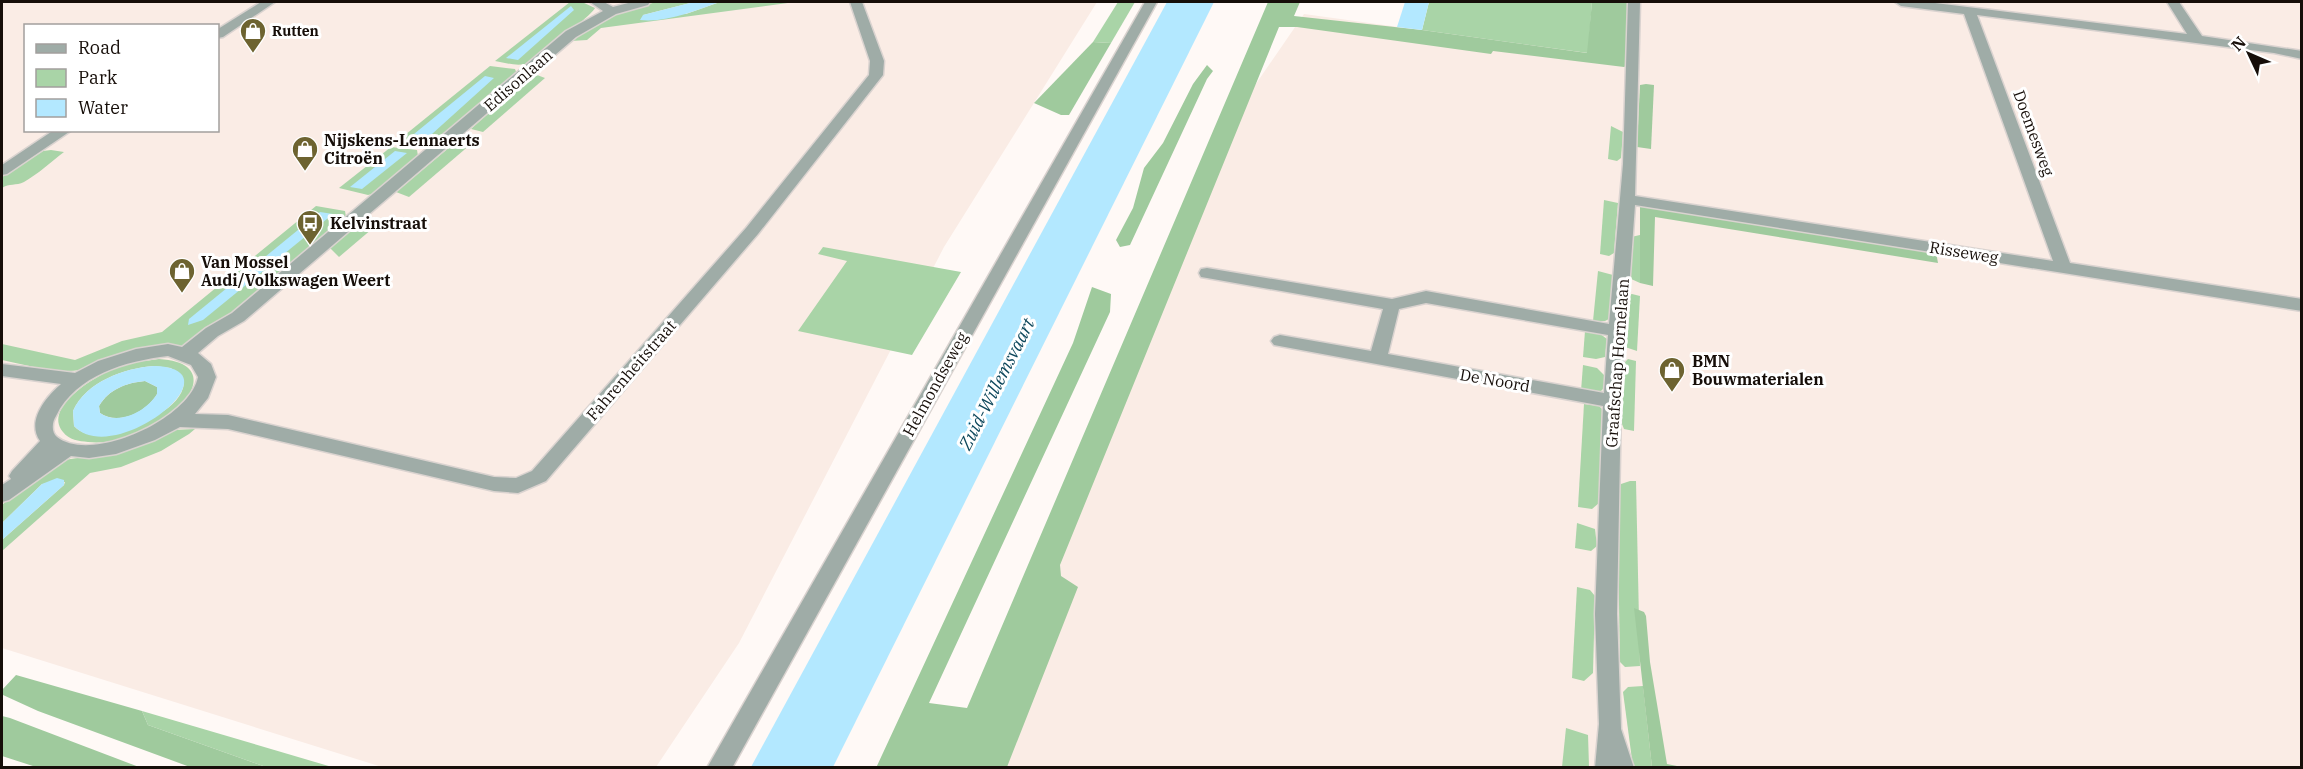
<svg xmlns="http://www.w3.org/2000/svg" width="2303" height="769" viewBox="0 0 2303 769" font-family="'IBM Plex Serif',serif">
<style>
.built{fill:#faece5;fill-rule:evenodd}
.green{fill:#a9d4a7;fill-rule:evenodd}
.forest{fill:#9fca9d}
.water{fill:#b3e8ff;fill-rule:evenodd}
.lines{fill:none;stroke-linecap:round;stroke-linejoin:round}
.minor-casing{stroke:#dad3d0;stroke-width:3}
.minor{fill:#9faca7;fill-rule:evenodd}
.labels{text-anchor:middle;stroke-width:6;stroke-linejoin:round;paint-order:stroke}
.far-poi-label{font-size:14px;font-weight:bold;fill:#160e09;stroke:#fff;text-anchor:start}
.street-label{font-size:16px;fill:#160e09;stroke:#fff}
.poi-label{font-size:16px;font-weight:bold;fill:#160e09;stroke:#fff;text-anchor:start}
.water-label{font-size:18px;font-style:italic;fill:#0e485c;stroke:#fff}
</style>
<rect width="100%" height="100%" fill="#fff9f6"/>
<g class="built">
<path d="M2,2H1097L944,247L739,643L656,767H382L2,648ZM26,26H218V130H26Z"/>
<path d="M1595,2H2301V767L949,768L1218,139L1304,14L1588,53Z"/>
</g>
<g class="green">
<path d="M570,2H582L595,8C593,14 535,61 529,63C518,67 506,63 495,61Z"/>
<path d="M656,2H694L643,15L686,14L720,2H795L601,28L587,40L571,41L609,16Z"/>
<path d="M1118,2H1135L1111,43L1093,42Z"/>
<path d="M1429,2H1592L1588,53L1422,30Z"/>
<path d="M490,66L515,69L517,74L437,141L427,143L400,139Z"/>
<path d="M537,75L545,78L483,132L471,129L528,77Z"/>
<path d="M1611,126L1623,132L1621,158L1617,161L1608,159Z"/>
<path d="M457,141L471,144L409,197L396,192Z"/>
<path d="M391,147L417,150L418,156L376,193L368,195L339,188Z"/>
<path d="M51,150L64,152C51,162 38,174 24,182C16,186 9,183 2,188V177L43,151Z"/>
<path d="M1604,200L1618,203L1614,253L1609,256L1600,254Z"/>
<path d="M316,206L345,211L346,217L189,348C151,344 117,365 80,370C55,374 27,365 2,360V344L75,360L122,341L162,332Z"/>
<path d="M373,222L379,223L339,257L330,248L359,223Z"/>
<path d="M1640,235V283L1629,278L1631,237Z"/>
<path d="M823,247L961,272L912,355L798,331L847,261L818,254Z"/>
<path d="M1598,271L1613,275L1609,319L1605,321H1593Z"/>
<path d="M1632,294L1640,296L1637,351L1625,347L1628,295Z"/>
<path d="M1585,331L1599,333L1607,339L1605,357L1596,359L1583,357Z"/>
<path d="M159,359C213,362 196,400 162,421C141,434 113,445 88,442C79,441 69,440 63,432C42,406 99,374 118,367C131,362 145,361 159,359ZM154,366L171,368L184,383C181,410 143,421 122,432C106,436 86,439 74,426L73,411C86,382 124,368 154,366Z"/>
<path d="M1628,359L1636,361L1634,431L1624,429L1620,419L1623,364Z"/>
<path d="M1583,365L1597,368L1605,376L1604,388L1600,392L1581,391Z"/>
<path d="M1584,404L1599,406L1603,410L1599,503L1592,509L1578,507Z"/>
<path d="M195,429L189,434L161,451L121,467L90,473L2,551V540L64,485L65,482L42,484L2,523V505L37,475L64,460L125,451L172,430Z"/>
<path d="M1630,481H1636L1640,666L1625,667L1620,662L1617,488L1618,485Z"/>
<path d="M1577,523L1595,529L1597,546L1591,551L1575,548Z"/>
<path d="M1577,587L1590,590L1595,596L1593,673L1584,681L1572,678Z"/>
<path d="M1643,686L1652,767H1633L1623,692L1628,687Z"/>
<path d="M142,711L332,767H266L148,725Z"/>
<path d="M1566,728L1588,735L1589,767H1562Z"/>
</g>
<g class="forest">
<path d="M1268,2H1300L1294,16L1422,30L1587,53L1592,2H1630L1628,65L1624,67L1493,51L1491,54L1297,27H1279L1060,565L1061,576L1078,587L1007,767L876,768L1073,343L1092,287L1111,294L1110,312L929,703L967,708Z"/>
<path d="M1093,42L1111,43L1069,115H1061L1034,103Z"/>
<path d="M1207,65L1213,71L1207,79L1130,245L1120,247L1116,240L1133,208L1144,168L1163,143L1193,84Z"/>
<path d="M1646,84L1654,85L1651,149L1637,147L1640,85Z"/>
<path d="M1640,204L1936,252L1938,263L1655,217L1653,286L1640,283Z"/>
<path d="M145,381L157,387V394C147,412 118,426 100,413L99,406C109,389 126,383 145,381Z"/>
<path d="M1634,608L1644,612L1646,616L1650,662L1667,764L1682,767H1652Z"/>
<path d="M16,675L142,711L148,725L266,767H190L38,711L3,695L2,690Z"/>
<path d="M2,716L10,718L139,767H36L2,756Z"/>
</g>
<g class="water">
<path d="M694,2H720C696,10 667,23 640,20L643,15Z"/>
<path d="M1167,2H1214L833,767H751Z"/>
<path d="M1405,2H1429L1422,30L1397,27Z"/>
<path d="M571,6L574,10L518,60L506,58Z"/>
<path d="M485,76L494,78L432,134L428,138L414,134Z"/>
<path d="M395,151L407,153L362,189L350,187Z"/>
<path d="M320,212L333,214L203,320L188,325L189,319Z"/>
<path d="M154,366C242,368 114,469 74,426L73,411C86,382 124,368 154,366ZM145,381L157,387V394C147,411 118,426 100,413L99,406C109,389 126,383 145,381Z"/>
<path d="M57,478L64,480V485L2,540V523L42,484Z"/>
</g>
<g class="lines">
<g class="minor-casing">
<g id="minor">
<path d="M261,2H275L223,37L218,38V29Z"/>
<path d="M590,2H604L613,7L632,2H650L648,5L616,14L576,37L244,321L218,336L198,353L211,364L216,377L208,398L195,414L228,415L494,477L516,478L532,471L746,228L869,75L870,61L850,2H862L884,61L883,75L758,234L546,481L518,493L494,491L228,429L180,427L155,440L116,454L89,458L71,456L9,500L2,502V485L11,479L9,476L12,471L40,441C26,421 46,397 61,384L2,376V364L75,373L98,361L136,349L168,344L182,347L206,328L232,313L566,31L603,11ZM168,356L191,365L198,377C190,419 91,464 57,437C51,432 52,422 56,416C76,375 126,361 168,356Z"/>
<path d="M1145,2H1157L732,768H707Z"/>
<path d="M1628,2H1640L1635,196L2053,261L1964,14L1901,6L1895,2H1927L2187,34L2167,2H2179L2202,36L2302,51V59L2274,53L1977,15L2070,263L2302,299V311L1635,205L1621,401L1617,614L1621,729L1634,768H1595L1599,724L1595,614L1603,406L1274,345L1271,341L1274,337L1280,335L1371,351L1383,309L1207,278L1201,277L1199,273L1201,269L1207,268L1392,299L1426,291L1609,324L1623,164ZM1426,303L1608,335L1604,393L1388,354L1399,309Z"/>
<path d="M54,130H72L7,174L2,175V165Z"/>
</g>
</g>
<use href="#minor" class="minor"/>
</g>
<defs>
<g id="shop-pin" transform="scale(1.35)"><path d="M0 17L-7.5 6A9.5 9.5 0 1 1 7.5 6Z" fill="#6d6330" stroke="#fff"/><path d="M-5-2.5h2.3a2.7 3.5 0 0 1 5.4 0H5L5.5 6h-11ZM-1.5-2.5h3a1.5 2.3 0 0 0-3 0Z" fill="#fff"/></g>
<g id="bus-pin" transform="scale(1.35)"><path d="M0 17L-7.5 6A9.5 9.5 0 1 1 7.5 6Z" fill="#6d6330" stroke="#fff"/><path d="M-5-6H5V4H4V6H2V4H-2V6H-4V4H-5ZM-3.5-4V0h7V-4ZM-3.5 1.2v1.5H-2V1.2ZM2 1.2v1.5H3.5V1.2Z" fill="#fff"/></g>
</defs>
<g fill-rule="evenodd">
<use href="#shop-pin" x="253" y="31"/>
<use href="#shop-pin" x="305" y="149"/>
<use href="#bus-pin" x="310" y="223"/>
<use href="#shop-pin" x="182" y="271"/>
<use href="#shop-pin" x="1672" y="370"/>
</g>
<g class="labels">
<g class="far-poi-label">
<text x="272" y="36">Rutten</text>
</g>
<g class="street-label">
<text transform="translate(518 80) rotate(-41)" y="6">Edisonlaan</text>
<text transform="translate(2034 133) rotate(70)" y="6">Doemesweg</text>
<text transform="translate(1964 252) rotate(9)" y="6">Risseweg</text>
<text transform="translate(1617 363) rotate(-86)" y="6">Graafschap Hornelaan</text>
<text transform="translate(631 370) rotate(-49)" y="6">Fahrenheitstraat</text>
<text transform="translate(1495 380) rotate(10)" y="6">De Noord</text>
<text transform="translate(935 384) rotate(-61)" y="6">Helmondseweg</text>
</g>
<g class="poi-label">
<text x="324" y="146">Nijskens-Lennaerts<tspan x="324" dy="18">Citroën</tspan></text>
<text x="330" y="229">Kelvinstraat</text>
<text x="201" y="268">Van Mossel<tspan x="201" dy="18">Audi/Volkswagen Weert</tspan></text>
<text x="1692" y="367">BMN<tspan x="1692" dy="18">Bouwmaterialen</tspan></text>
</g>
<g class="water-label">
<text transform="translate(997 384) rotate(-63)" y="6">Zuid-Willemsvaart</text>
</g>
</g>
<rect width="2303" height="769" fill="none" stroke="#160e09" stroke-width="6"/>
<rect x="24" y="24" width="195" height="108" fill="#ffffff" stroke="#a29f9d" stroke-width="1.5"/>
<rect x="36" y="44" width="30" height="9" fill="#9faca7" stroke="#a29f9d" stroke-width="1.5"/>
<text x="78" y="54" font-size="18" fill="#160e09">Road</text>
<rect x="36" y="69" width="30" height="18" fill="#a9d4a7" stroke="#a29f9d" stroke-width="1.5"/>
<text x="78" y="84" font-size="18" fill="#160e09">Park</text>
<rect x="36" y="99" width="30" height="18" fill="#b3e8ff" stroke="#a29f9d" stroke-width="1.5"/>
<text x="78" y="114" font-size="18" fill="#160e09">Water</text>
<g transform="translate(2249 54) rotate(314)" stroke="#ffffff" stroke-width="4.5" paint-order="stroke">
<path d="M0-4.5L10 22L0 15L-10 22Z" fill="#160e09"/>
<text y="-9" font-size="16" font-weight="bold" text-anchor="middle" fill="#160e09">N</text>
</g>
</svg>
